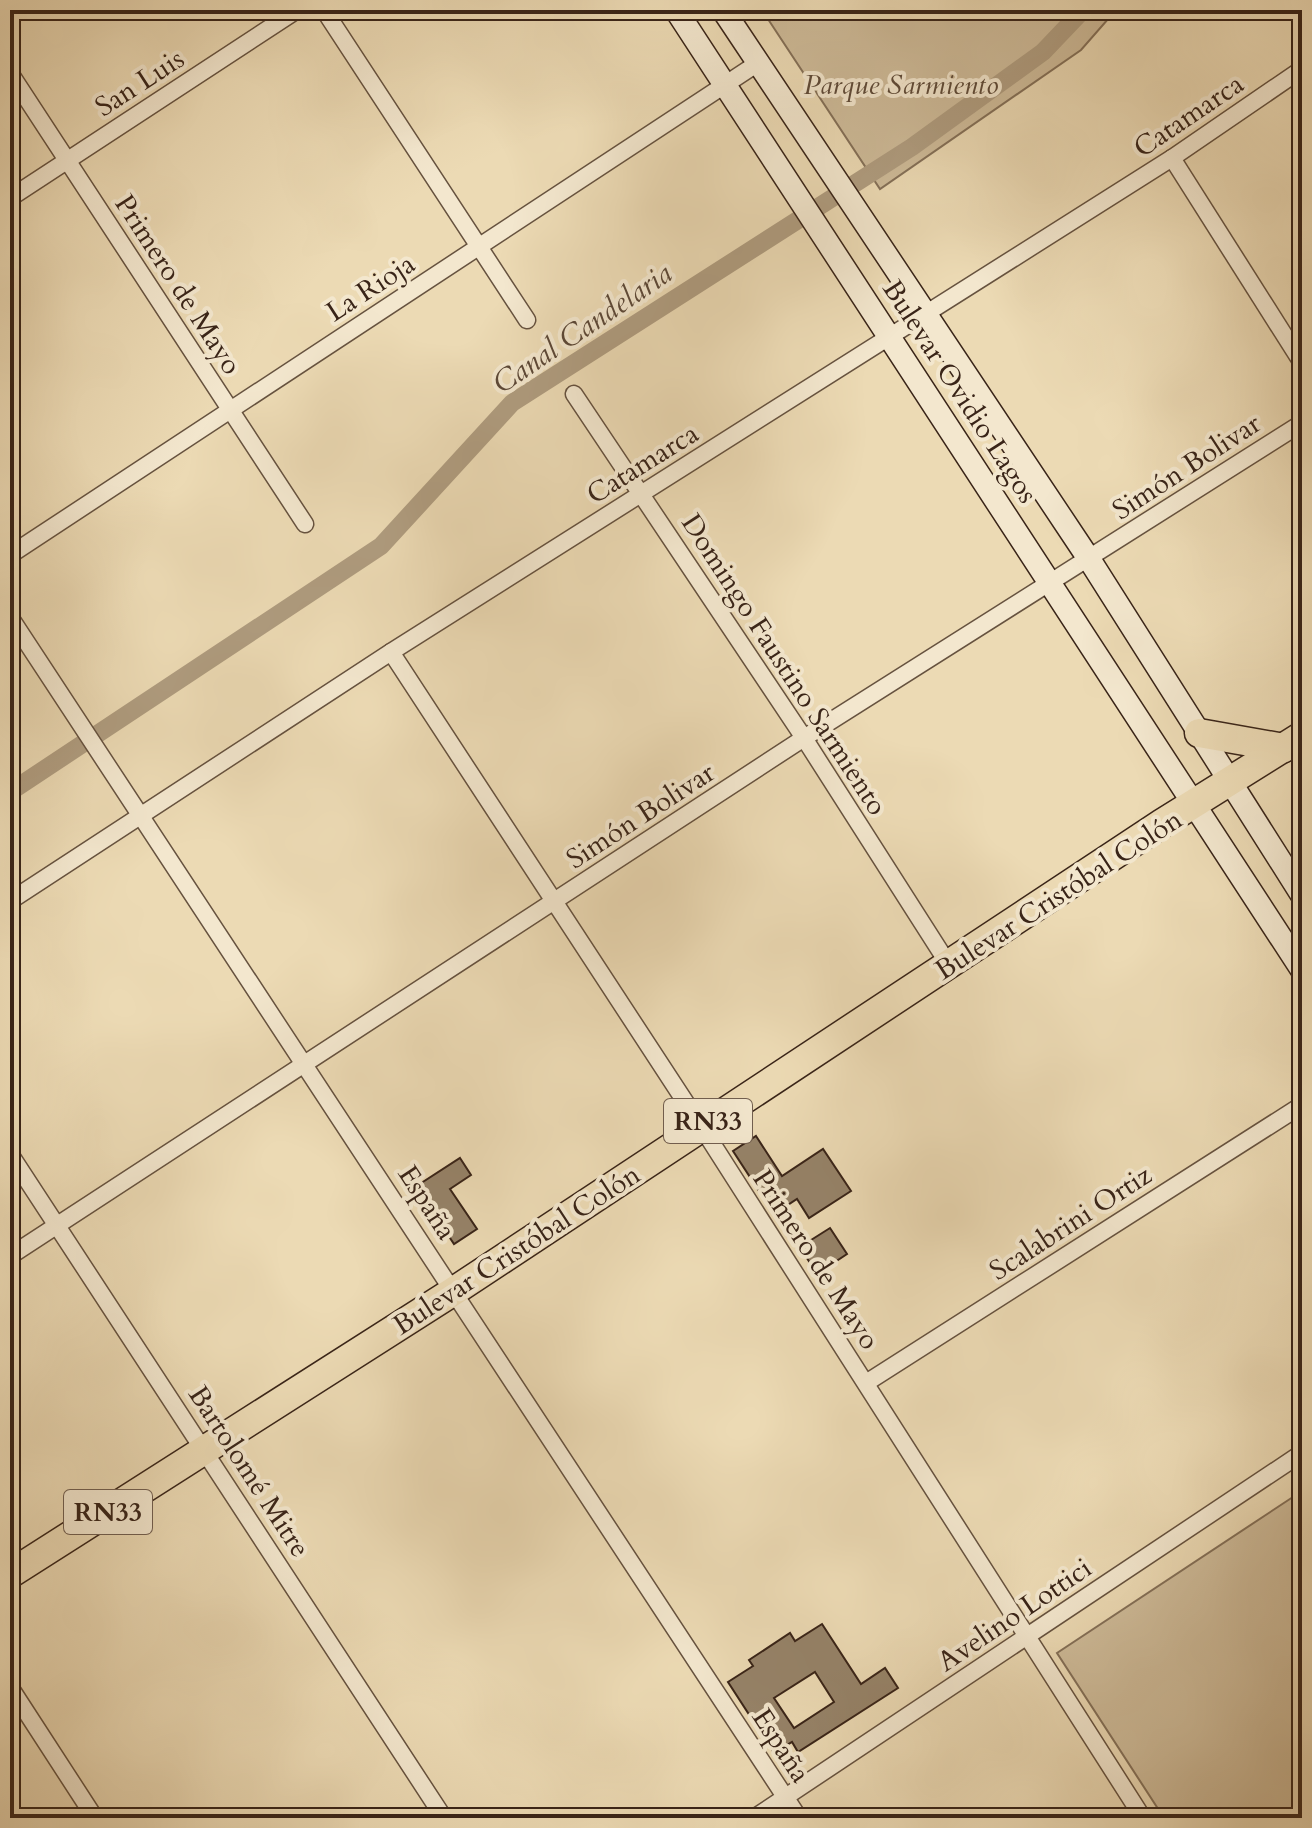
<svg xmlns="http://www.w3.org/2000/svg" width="1312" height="1828" viewBox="0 0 1312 1828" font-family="Cardo,serif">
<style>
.green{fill:#cebb99;stroke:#847058;stroke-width:2}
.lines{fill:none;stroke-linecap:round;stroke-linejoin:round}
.canal{stroke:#af9c7f;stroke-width:18}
.building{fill:#968369;stroke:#392418;stroke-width:2;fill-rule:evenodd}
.street-casing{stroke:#66523f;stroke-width:19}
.secondary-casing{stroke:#392418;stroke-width:25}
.highway-casing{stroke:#392418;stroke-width:31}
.street{stroke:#f3e7ce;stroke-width:16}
.secondary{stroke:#f3e7ce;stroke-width:22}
.highway{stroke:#ecdab4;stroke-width:28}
.labels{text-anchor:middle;stroke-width:8;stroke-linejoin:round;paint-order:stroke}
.shield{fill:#f3e7ce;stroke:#715e4f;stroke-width:2}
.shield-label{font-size:26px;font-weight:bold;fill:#392418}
.street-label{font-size:28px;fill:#392418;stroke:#f3e7ce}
.park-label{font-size:28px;font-style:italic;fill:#5e4a38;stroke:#f3e7ce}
.water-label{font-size:30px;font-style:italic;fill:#5c4837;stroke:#f3e7ce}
</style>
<rect width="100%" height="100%" fill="#ecdab4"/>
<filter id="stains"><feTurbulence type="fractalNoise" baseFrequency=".0025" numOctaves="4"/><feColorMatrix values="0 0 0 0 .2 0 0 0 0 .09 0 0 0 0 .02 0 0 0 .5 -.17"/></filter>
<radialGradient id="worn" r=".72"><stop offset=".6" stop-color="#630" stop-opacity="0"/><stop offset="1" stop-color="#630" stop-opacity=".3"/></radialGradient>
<g class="green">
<path d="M762,10H1116L1081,50L880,189Z"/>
<path d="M1302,1491V1818H1164L1057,1653Z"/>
</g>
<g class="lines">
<path class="canal" d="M10,792L381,546L512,403L912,147L1043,52L1083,10"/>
</g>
<g class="building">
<path d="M756,1136L782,1176L823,1149L851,1191L809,1218L797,1199L774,1214L733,1151Z"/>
<path d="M460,1158L471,1175L450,1189L477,1229L454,1244L427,1203L423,1207L412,1189Z"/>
<path d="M830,1228L847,1254L817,1274L800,1247Z"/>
<path d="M822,1624L861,1684L885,1668L898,1688L798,1752L792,1742L774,1753L728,1682L753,1666L749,1660L790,1633L795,1641ZM815,1672L834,1702L794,1728L774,1698Z"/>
</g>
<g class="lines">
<g class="street-casing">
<g id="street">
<path d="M324,10L527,320"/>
<path d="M10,73L305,524"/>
<path d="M1172,158L1302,363"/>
<path d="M10,198L297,10"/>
<path d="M574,394L804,738L949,965"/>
<path d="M10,555L758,63"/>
<path d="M10,617L799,1818"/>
<path d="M391,652L701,1126L1143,1818"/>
<path d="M10,901L391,652L1172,158L1302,69"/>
<path d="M10,1154L444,1818"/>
<path d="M10,1256L804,738L1302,423"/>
<path d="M866,1383L1302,1105"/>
<path d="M10,1687L95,1818"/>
<path d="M754,1818L1302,1453"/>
</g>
</g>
<g class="secondary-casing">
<g id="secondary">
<path d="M676,10L1302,970"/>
<path d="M723,10L1089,559L1302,895"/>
</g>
</g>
<g class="highway-casing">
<g id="highway">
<path d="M1199,733L1284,748"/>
<path d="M10,1574L454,1291L1161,824L1302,736"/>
</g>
</g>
<use href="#street" class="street"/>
<use href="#secondary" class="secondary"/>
<use href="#highway" class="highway"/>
</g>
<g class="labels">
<g class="shield">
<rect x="664" y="1099" width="88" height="44" rx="6"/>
<rect x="64" y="1490" width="88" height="44" rx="6"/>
</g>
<g class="shield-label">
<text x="708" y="1130">RN33</text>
<text x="108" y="1521">RN33</text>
</g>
<g class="street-label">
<text transform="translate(139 82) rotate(-33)" y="10">San Luis</text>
<text transform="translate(1188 115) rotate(-34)" y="10">Catamarca</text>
<text transform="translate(179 284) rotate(57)" y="10">Primero de Mayo</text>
<text transform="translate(370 287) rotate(-33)" y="10">La Rioja</text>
<text transform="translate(961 391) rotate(57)" y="10">Bulevar Ovidio Lagos</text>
<text transform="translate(642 463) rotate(-32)" y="10">Catamarca</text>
<text transform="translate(1186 466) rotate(-33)" y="10">Simón Bolivar</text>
<text transform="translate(785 664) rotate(57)" y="10">Domingo Faustino Sarmiento</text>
<text transform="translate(640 815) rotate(-33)" y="10">Simón Bolivar</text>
<text transform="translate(1058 894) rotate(-33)" y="10">Bulevar Cristóbal Colón</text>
<text transform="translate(428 1202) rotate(57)" y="10">España</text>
<text transform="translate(1070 1222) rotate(-33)" y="10">Scalabrini Ortiz</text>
<text transform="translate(516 1249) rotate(-33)" y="10">Bulevar Cristóbal Colón</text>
<text transform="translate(817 1259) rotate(57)" y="10">Primero de Mayo</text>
<text transform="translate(250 1471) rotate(57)" y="10">Bartolomé Mitre</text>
<text transform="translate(1014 1614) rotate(-34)" y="10">Avelino Lottici</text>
<text transform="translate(782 1745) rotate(57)" y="10">España</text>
</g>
<g class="park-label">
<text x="901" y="94">Parque Sarmiento</text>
</g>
<g class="water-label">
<text transform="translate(582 328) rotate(-34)" y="10">Canal Candelaria</text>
</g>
</g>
<rect width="1312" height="1828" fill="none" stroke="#ecdab4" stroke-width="40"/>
<rect x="12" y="12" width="1288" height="1804" fill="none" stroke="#392418" stroke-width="4"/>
<rect x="20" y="20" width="1272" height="1788" fill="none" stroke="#392418" stroke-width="2"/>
<rect width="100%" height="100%" filter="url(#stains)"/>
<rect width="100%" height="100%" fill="url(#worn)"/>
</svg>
